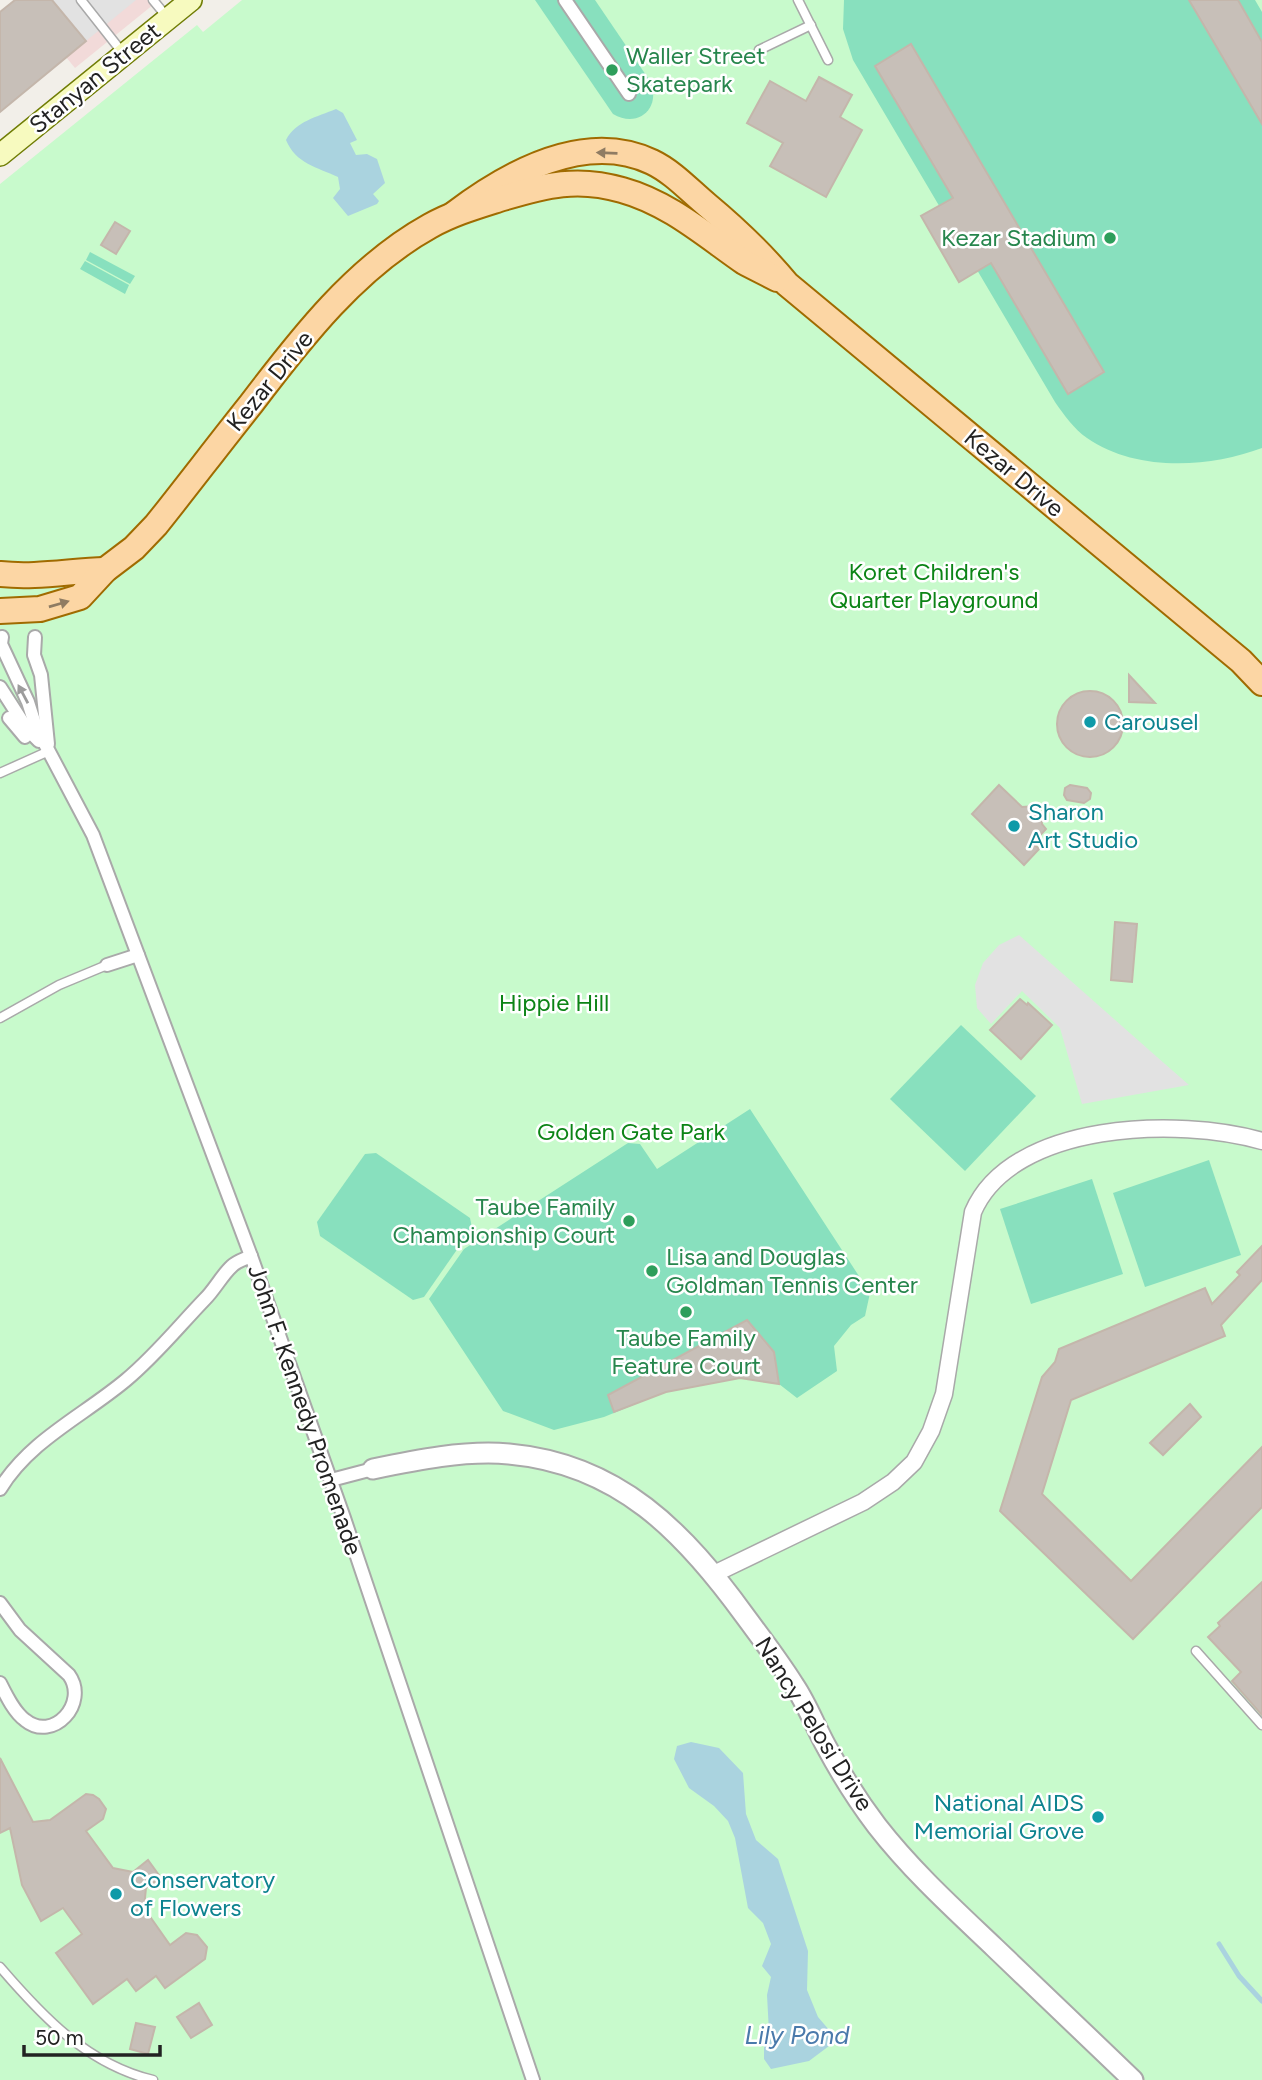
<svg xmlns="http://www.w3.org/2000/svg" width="1262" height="2080" viewBox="0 0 1262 2080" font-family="Figtree,sans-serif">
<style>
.commercial{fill:#f2dad9}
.park{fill:#c8facc}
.pitch{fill:#88e0be}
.parking{fill:#e2e2e2}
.water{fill:#aad3df}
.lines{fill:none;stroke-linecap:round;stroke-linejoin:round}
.stream{stroke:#aad3df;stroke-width:5}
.building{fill:#c7bfb8;stroke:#c4b6ab;stroke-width:2}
.service-casing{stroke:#a9a9a9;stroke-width:11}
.pedestrian-casing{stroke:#a9a9a9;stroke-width:16}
.minor-casing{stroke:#a9a9a9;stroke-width:19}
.tertiary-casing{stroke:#a9a9a9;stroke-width:23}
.secondary-casing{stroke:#707d05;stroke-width:24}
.primary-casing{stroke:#a06b00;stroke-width:28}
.service{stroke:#fff;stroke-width:8}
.pedestrian{stroke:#fff;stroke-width:12}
.minor{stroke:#fff;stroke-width:16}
.tertiary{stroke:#fff;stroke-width:19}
.secondary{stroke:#f7fabf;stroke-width:21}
.primary{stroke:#fcd6a4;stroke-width:24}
.oneway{fill:#8f7c63}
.oneway2{fill:#9c9c9c}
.leisure-dot{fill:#2e9e5b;stroke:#fff;stroke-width:2.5}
.culture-dot{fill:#0f9aa8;stroke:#fff;stroke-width:2.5}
.labels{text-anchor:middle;stroke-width:5;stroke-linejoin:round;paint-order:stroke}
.leisure-label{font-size:24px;fill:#27864d;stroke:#fff;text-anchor:start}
.street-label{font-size:24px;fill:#222;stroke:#fff}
.park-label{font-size:24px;fill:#0c8416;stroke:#fff}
.culture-label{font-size:24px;fill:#0d838f;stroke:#fff;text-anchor:start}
.water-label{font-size:26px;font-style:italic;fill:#4a7aab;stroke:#fff}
</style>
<rect width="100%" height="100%" fill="#f2efe9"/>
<path class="commercial" d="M19,0H159L75,68Z"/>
<path class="park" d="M242,0H1262V2080H0V184L197,25L203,32Z"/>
<g class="pitch">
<path d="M535,0H595L650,81C662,108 638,129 613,114Z"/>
<path d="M844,0H1255L1262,12V448C1209,468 1136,472 1087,438C1074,429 1064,415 1055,402L853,60L843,29Z"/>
<path d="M90,252L135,276L130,284L86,260Z"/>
<path d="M85,261L129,285L125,294L80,269Z"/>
<path d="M961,1025L1036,1096L965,1171L890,1099Z"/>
<path d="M750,1109L870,1293L865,1316L851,1325L834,1346L837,1371L797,1398L779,1384L740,1378L665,1392L604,1417L554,1430L503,1411L429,1299L464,1249L628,1143L640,1144L657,1169Z"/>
<path d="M376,1153L470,1218L472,1228L424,1297L413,1300L320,1236L317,1222L365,1154Z"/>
<path d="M1209,1160L1241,1255L1145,1287L1113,1193Z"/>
<path d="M1092,1179L1123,1274L1031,1304L1000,1209Z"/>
</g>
<g class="parking">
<path d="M52,0H136L86,41Z"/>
<path d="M1019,935L1157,1057L1189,1085L1082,1104L1060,1028L1022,991L991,1024L977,1008L975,985L983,963L999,945Z"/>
</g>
<g class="water">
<path d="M336,109L343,113L357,140L350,143L356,155L367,154L377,159L385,183L373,194L379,201L377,204L348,216L333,198L340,189L338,177C317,167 296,164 286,140C296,121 317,117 336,109Z"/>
<path d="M691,1742L719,1748L743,1773L746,1814L756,1840L778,1859L808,1951L807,1990L818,2017L830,2031L829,2046L809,2061L771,2069L764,2059V2048L769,2032L767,1995L771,1977L762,1966L771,1944L763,1923L748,1908L735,1838L728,1821L714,1806L689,1788L674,1759L677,1746Z"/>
</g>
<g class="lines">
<path class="stream" d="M1219,1944L1239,1976L1262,2001"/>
</g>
<g class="building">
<path d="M15,0H52L86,41L0,112V12Z"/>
<path d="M1189,0H1238L1262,42V124Z"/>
<path d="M911,44L1104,372L1068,394L991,263L959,282L921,216L953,198L875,66Z"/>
<path d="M819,77L852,95L840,117L862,130L826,197L770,166L783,143L747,123L770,81L806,101Z"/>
<path d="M115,222L130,231L116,254L101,245Z"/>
<path d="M1129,675L1155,703L1129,702Z"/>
<circle cx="1090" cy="724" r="33"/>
<path d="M999,785L1022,807L1035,806L1041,812L1042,824L1046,829L1033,843L1039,849L1024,865L972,814Z"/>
<path d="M1070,785L1087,788L1091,793L1090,799L1084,803L1067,800L1064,795L1065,788Z"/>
<path d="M1115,922L1137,924L1132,982L1111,980Z"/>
<path d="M1020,999L1027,1005L1028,1003L1052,1025L1021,1059L990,1030Z"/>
<path d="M1262,1246V1280L1221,1325L1225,1336L1071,1400L1042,1494L1131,1581L1262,1447V1507L1133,1639L1000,1511L1042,1377L1055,1362L1059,1349L1205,1288L1212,1304L1240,1275L1237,1272Z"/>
<path d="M747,1320L774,1352L779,1384L740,1378L666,1392L614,1412L608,1395Z"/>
<path d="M1190,1404L1201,1417L1163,1455L1150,1443Z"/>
<path d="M1262,1582V1715L1232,1681L1241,1672L1208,1637L1220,1626L1218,1623Z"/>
<path d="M0,1758L33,1822L50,1820L86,1794L93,1795L99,1799L106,1809L103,1819L86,1831L113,1868L133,1872L148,1860L161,1878L146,1888L144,1908L170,1945L186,1933L197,1935L207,1947L205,1959L165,1988L156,1976L136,1991L127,1979L93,2004L56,1953L82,1934L63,1908L41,1921L22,1885L10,1828L0,1833Z"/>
<path d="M199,2003L212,2025L191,2038L177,2017Z"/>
<path d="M136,2023L155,2027L148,2054L130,2049Z"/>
</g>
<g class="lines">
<g class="service-casing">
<g id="service">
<path d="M81,0L122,52"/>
<path d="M153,0L167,17"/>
<path d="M798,0L828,60"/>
<path d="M759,50L811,25"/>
<path d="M0,773L49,751"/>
<path d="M0,1018L59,985L107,965"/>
<path d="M1196,1651L1262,1725"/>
<path d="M0,1967C43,2017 87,2064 153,2080"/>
</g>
</g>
<g class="pedestrian-casing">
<g id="pedestrian">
<path d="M565,0L629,94"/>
<path d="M2,637L1,644L28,702L36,727L93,835L251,1256L344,1518L533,2080"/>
<path d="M35,637L34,655L41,675L48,744"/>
<path d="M0,687L27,729L39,741"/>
<path d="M9,718L25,737"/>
<path d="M107,965L138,955"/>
<path d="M331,1480L373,1469"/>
<path d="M0,1489C30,1440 83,1416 126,1380C155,1356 179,1326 205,1299C215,1289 222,1275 232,1266C237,1261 245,1259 251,1256"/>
<path d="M0,1603L20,1630L69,1675C89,1703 53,1743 25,1720C14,1712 6,1695 0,1683"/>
</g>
</g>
<g class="minor-casing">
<path id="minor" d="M714,1574L863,1502L893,1482L914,1462L931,1431L944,1394L973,1212C1012,1121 1180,1117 1262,1141"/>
</g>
<g class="tertiary-casing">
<path id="tertiary" d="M373,1469C416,1460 465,1450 509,1454C619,1464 684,1532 745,1616C762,1639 779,1661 794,1685C807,1704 815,1726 826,1746C841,1774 858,1801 877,1826C912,1871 954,1909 995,1948C1041,1992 1087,2036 1133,2080"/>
</g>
<g class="secondary-casing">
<path id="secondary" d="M0,155L191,0"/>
</g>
<g class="primary-casing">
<g id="primary">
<path d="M454,214C507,174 585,130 652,162C673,172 690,191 707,205C737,230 763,255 787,284L1241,661L1262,683"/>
<path d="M0,574C36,578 70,571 105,570"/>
<path d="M0,611L40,609L80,597L105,570L134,548L156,525C188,485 219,444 251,404C301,338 356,267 430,226C453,213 478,206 503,198C546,185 578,177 622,190C669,203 705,235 744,262C755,268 766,273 777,279"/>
</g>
</g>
<use href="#service" class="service"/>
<use href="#pedestrian" class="pedestrian"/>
<use href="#minor" class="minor"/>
<use href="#tertiary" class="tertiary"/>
<use href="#secondary" class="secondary"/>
<use href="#primary" class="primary"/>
</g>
<defs><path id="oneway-solid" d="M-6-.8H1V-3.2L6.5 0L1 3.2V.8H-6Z" transform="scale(1.75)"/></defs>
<g class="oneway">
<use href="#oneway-solid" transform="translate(607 153) rotate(-178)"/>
<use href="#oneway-solid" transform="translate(59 604) rotate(-16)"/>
</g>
<use class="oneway2" href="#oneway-solid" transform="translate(23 694) rotate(-118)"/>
<g class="leisure-dot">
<circle cx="612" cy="70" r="7"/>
<circle cx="1110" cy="238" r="7"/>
<circle cx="629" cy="1221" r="7"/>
<circle cx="652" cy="1271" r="7"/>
<circle cx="686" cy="1312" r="7"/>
</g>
<g class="culture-dot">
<circle cx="1090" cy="722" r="7"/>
<circle cx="1014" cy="826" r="7"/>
<circle cx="1098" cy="1817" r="7"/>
<circle cx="116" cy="1894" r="7"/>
</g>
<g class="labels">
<g class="leisure-label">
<text x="626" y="64">Waller Street<tspan x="626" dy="28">Skatepark</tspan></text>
<text x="1096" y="246" text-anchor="end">Kezar Stadium</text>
<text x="615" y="1215" text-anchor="end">Taube Family<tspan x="615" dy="28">Championship Court</tspan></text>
<text x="666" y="1265">Lisa and Douglas<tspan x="666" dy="28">Goldman Tennis Center</tspan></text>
<text x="686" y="1346" text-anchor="middle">Taube Family<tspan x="686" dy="28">Feature Court</tspan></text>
</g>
<g class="street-label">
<text transform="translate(95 78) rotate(-39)" y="8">Stanyan Street</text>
<text transform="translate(270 381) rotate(-51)" y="8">Kezar Drive</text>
<text transform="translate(1014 473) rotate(40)" y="8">Kezar Drive</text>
<text transform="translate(305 1410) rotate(71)" y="8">John F. Kennedy Promenade</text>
<text transform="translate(814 1724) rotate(58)" y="8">Nancy Pelosi Drive</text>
</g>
<g class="park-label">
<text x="934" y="580">Koret Children's<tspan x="934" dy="28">Quarter Playground</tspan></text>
<text x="554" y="1011">Hippie Hill</text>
<text x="631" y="1140">Golden Gate Park</text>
</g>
<g class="culture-label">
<text x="1104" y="730">Carousel</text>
<text x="1028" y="820">Sharon<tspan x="1028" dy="28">Art Studio</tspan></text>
<text x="1084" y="1811" text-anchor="end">National AIDS<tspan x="1084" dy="28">Memorial Grove</tspan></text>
<text x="130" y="1888">Conservatory<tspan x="130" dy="28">of Flowers</tspan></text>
</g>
<g class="water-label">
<text x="797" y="2044">Lily Pond</text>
</g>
</g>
<path d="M24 2045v10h136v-10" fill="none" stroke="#222222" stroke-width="3.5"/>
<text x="35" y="2045" font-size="21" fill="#222222" stroke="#ffffff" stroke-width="5" paint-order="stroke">50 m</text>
</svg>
